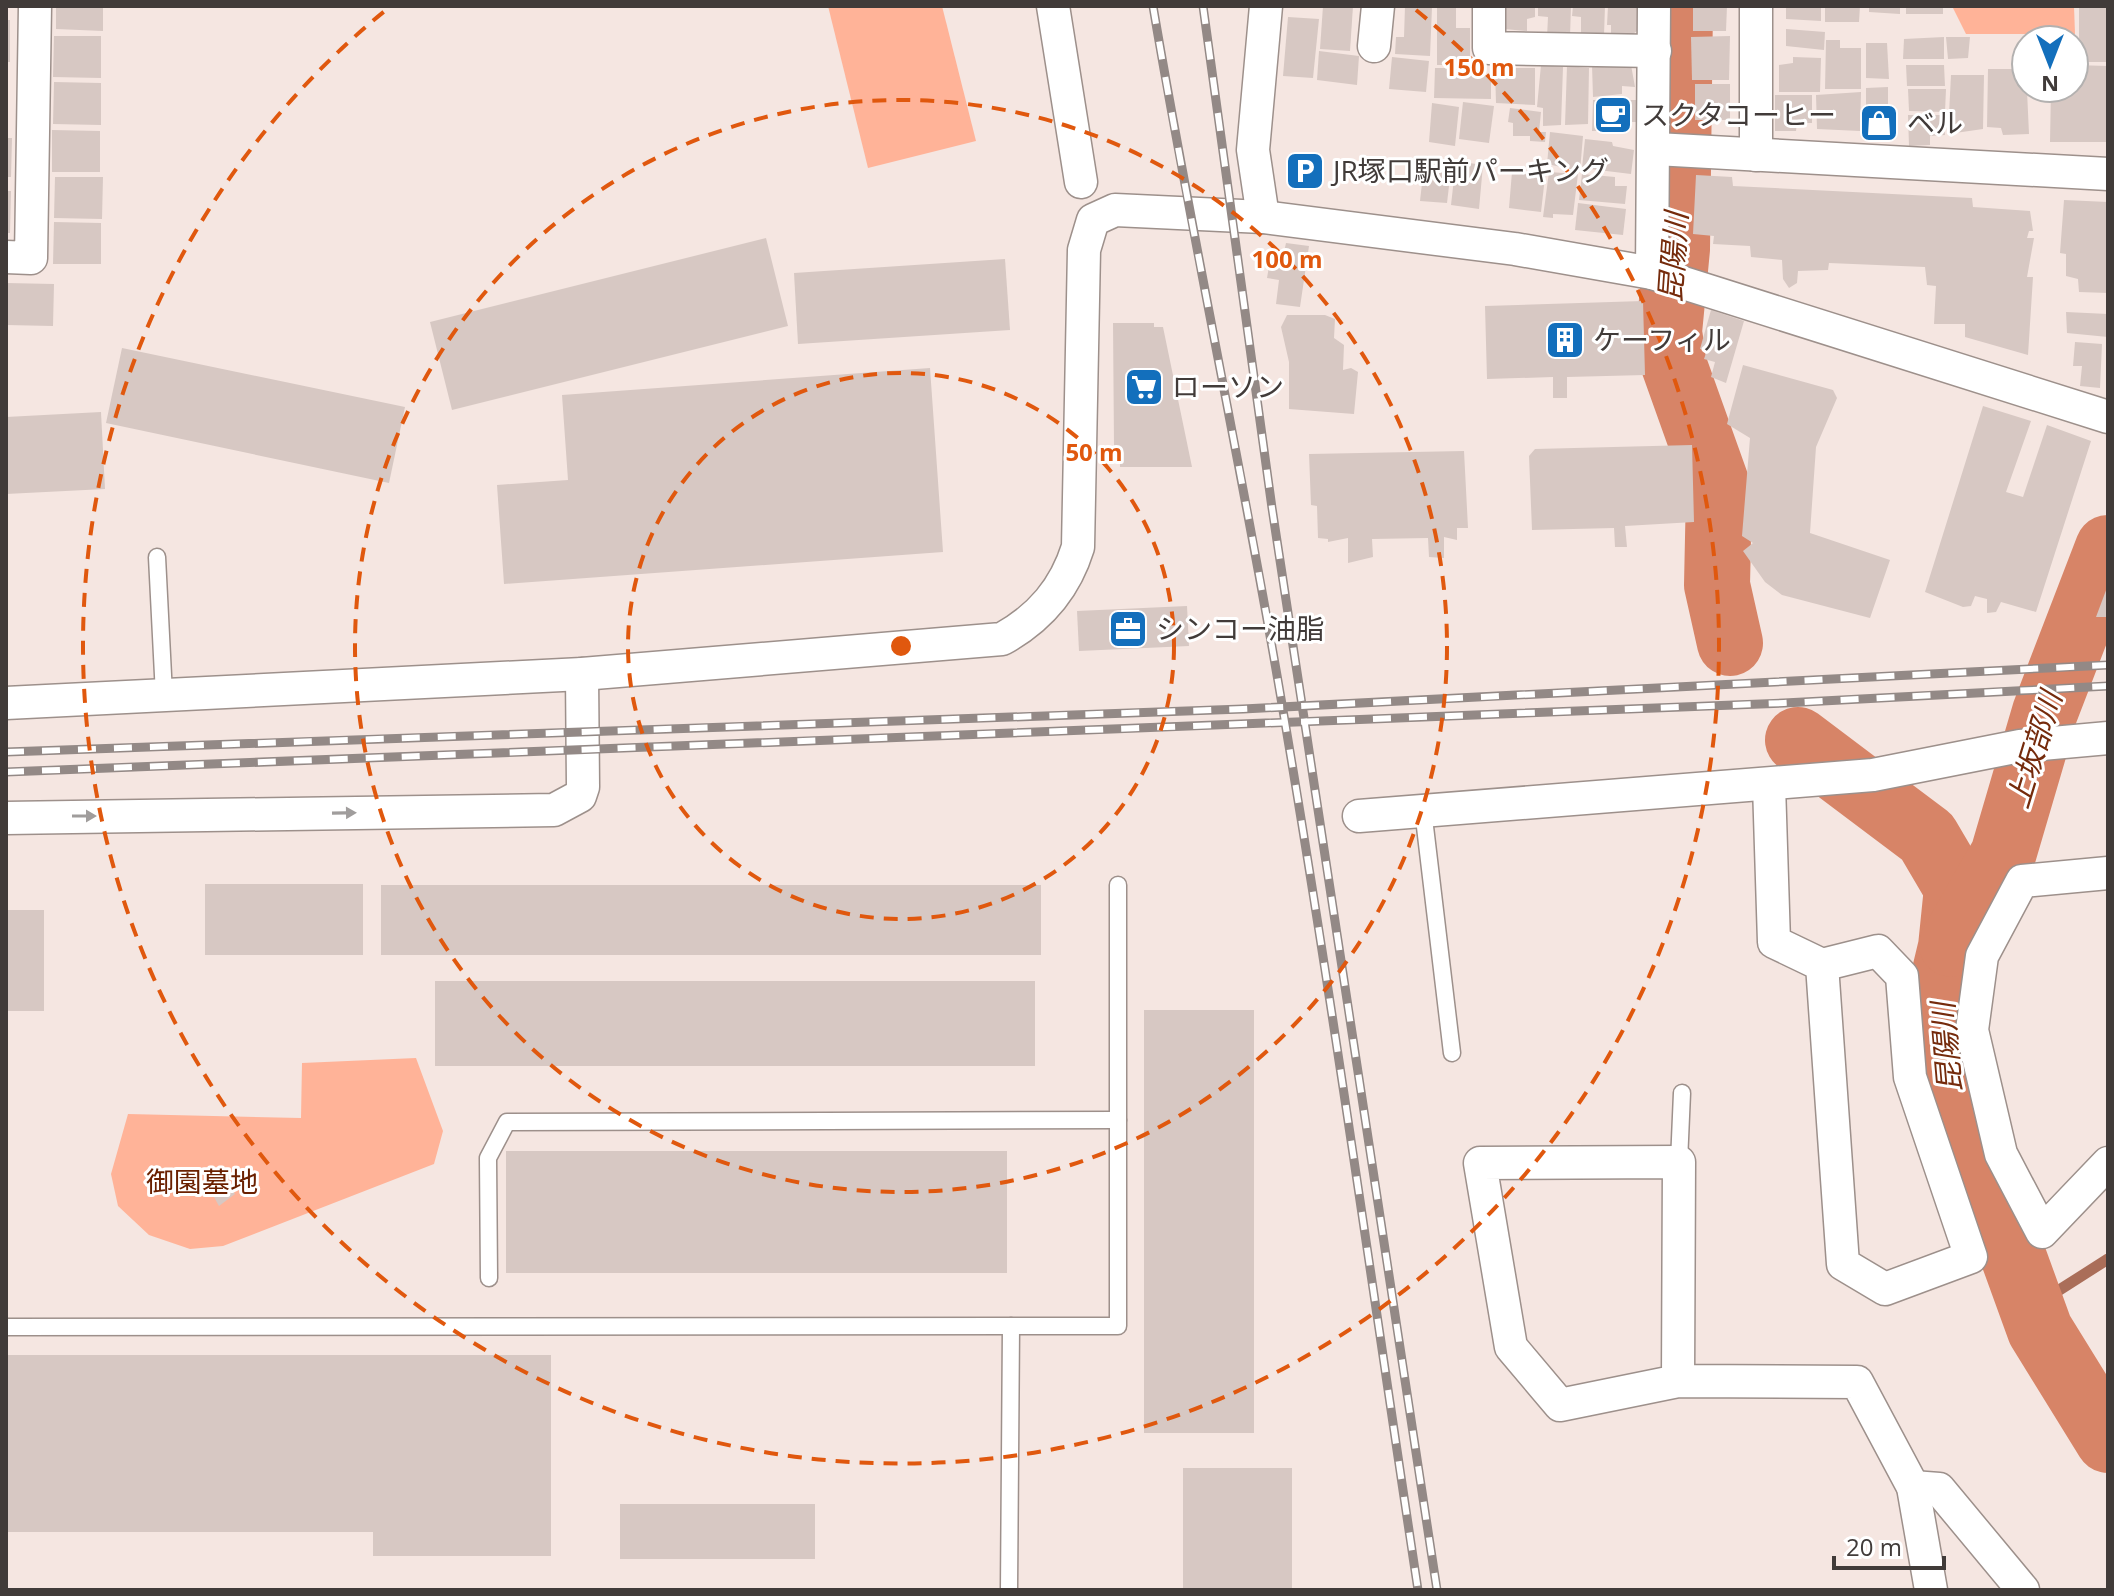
<svg xmlns="http://www.w3.org/2000/svg" width="2114" height="1596" viewBox="0 0 2114 1596" font-family="'Open Sans','Noto Sans JP',sans-serif">
<style>
.green{fill:#ffb398}
.lines{fill:none;stroke-linecap:round;stroke-linejoin:round}
.stream{stroke:#aa6e59;stroke-width:11}
.river{stroke:#d78467;stroke-width:66}
.building{fill:#d7c8c3}
.lane-casing{stroke:#9d908b;stroke-width:19}
.street-casing{stroke:#9d908b;stroke-width:35}
.lane{stroke:#fff;stroke-width:16}
.street{stroke:#fff;stroke-width:32}
.rail-casing{stroke:#938986;stroke-width:9}
.rail{stroke:#fff;stroke-width:6;stroke-dasharray:18;stroke-linecap:butt}
.oneway{fill:#a09d9c}
.ring{fill:none;stroke:#e0580e;stroke-width:4;stroke-dasharray:14 10}
.labels{text-anchor:middle;stroke-width:6;stroke-linejoin:round;paint-order:stroke}
.poi-label{font-size:28px;fill:#413b39;stroke:#fff;text-anchor:start}
.park-label{font-size:28px;fill:#6a2000;stroke:#fff}
.water-label{font-size:30px;font-style:italic;fill:#752b0c;stroke:#fff}
.centre{fill:#e0580e;stroke:#fff;stroke-width:4}
.ring-label{font-size:24px;text-anchor:middle;font-weight:bold;fill:#e0580e;stroke:#fff;stroke-width:6;stroke-linejoin:round;paint-order:stroke}
</style>
<rect width="100%" height="100%" fill="#f5e6e1"/>
<g class="green">
<path d="M828,6H942L976,141L868,168Z"/>
<path d="M1952,6H2074L2075,34H1966Z"/>
<path d="M416,1058L443,1131L434,1164L223,1246L190,1249L149,1235L118,1206L111,1174L128,1114L301,1118L302,1063Z"/>
</g>
<g class="lines">
<path class="stream" d="M2053,1294L2108,1259"/>
<g class="river">
<path d="M1680,6L1677,249L1669,332L1674,365L1719,491L1717,585L1730,643"/>
<path d="M1798,740L1927,837L1957,888L1951,947L1940,993L1947,1094L1974,1148L2040,1330L2108,1440"/>
<path d="M1952,944L2003,855L2045,712L2108,548"/>
</g>
</g>
<g class="building">
<path d="M56,6H103V31L56,29Z"/>
<path d="M1323,6H1353L1350,51L1320,49Z"/>
<path d="M1405,6L1432,7L1430,56L1395,54L1396,37H1404Z"/>
<path d="M1504,6H1535V17L1527,19V31L1504,29Z"/>
<path d="M1538,6H1571L1570,37H1547L1548,17L1538,16Z"/>
<path d="M1573,6H1605L1604,35H1581V17L1572,16Z"/>
<path d="M1608,6H1639L1637,31L1630,36L1611,35V25H1607Z"/>
<path d="M1693,6H1727L1726,31H1693Z"/>
<path d="M1786,6H1821V21L1786,19Z"/>
<path d="M1825,6H1860L1859,22H1825Z"/>
<path d="M1869,6H1900V14L1869,12Z"/>
<rect x="1906" y="6" width="37" height="8"/>
<path d="M2079,6H2108V62H2085V51H2079Z"/>
<path d="M1437,8H1456V28H1470V65H1437Z"/>
<path d="M1288,17L1319,19L1313,78L1283,76Z"/>
<rect x="6" y="20" width="4" height="42"/>
<path d="M1786,29L1825,32L1824,50L1786,46Z"/>
<path d="M54,36H101V78L53,77Z"/>
<path d="M1730,36L1729,80H1692L1691,37Z"/>
<path d="M1944,37V59H1903L1904,39Z"/>
<path d="M1946,37H1970L1968,58L1948,59Z"/>
<path d="M1826,40H1840V48H1861V89H1825Z"/>
<path d="M1866,43H1887L1889,79L1866,78Z"/>
<path d="M1319,51L1359,56L1357,85L1317,80Z"/>
<path d="M1392,57L1429,61L1426,92L1389,89Z"/>
<path d="M1793,57L1821,58L1820,92H1779V65L1793,63Z"/>
<path d="M1541,65L1563,67L1561,125L1543,126V108L1537,107Z"/>
<path d="M1592,65H1631L1635,87L1622,86V94L1593,97Z"/>
<path d="M1906,65H1944L1945,86H1907Z"/>
<path d="M2074,65L2108,66V142H2050L2051,88H2074Z"/>
<path d="M1567,66L1589,68L1588,124L1565,125Z"/>
<path d="M1435,68H1472V75H1491V99L1434,98Z"/>
<path d="M1495,68H1535V105L1496,103Z"/>
<path d="M1988,69H2026L2029,134L2003,135L2001,128L1987,127Z"/>
<path d="M1951,75H1984L1983,129L1948,134Z"/>
<path d="M54,82L101,83V125L53,124Z"/>
<rect x="1695" y="84" width="35" height="36"/>
<path d="M1888,87V132H1866V88Z"/>
<path d="M1908,89H1946L1945,112L1909,111Z"/>
<path d="M1861,92L1860,131L1817,129L1816,95Z"/>
<path d="M1775,95H1812V123H1797L1796,131H1775Z"/>
<path d="M1593,100H1640L1639,122H1629L1628,130L1592,131Z"/>
<path d="M1463,102L1494,106L1489,143L1459,139Z"/>
<path d="M1432,103L1459,107L1455,146L1429,142Z"/>
<path d="M1510,108L1541,112L1539,132H1546L1545,142L1530,141V136H1513V123L1508,122Z"/>
<path d="M1908,115H1944L1945,135L1930,136V145L1909,146Z"/>
<path d="M52,130L100,131V172H52Z"/>
<path d="M1550,132L1583,136L1580,171L1547,164Z"/>
<path d="M6,138H12L11,177H6Z"/>
<path d="M1585,139L1612,142L1613,146L1634,150L1631,174L1582,168Z"/>
<path d="M1456,161L1483,165L1479,209L1451,205Z"/>
<path d="M1424,166L1451,169L1447,203L1420,201Z"/>
<path d="M1512,172L1545,177L1541,212L1509,208Z"/>
<path d="M1549,172L1578,174L1573,215L1553,214V218L1543,217Z"/>
<path d="M1582,174L1615,177V186H1627L1625,204L1579,200Z"/>
<path d="M1696,175L1732,177L1733,186L1972,198L1973,207L2030,211L2033,231H2029L2027,238H2034L2027,277H2033L2028,355L1965,337V324H1934L1936,286L1927,285L1925,267L1829,263L1828,270L1798,271L1797,283L1789,288L1783,279L1782,260L1751,257L1750,246L1713,244L1714,236L1693,234Z"/>
<path d="M55,177H103L102,219L54,218Z"/>
<path d="M6,191H11L10,233H6Z"/>
<path d="M2064,200L2108,202V293L2079,292L2078,279L2066,276V254L2060,253Z"/>
<path d="M1578,203L1626,209L1623,235L1575,230Z"/>
<path d="M54,222L101,223V264H53Z"/>
<path d="M766,238L788,326L452,410L430,322Z"/>
<path d="M1286,243L1309,246L1300,307L1276,304L1279,280L1267,278L1272,249L1284,252Z"/>
<path d="M1005,259L1010,330L798,344L794,273Z"/>
<path d="M6,283L54,284L53,326L6,325Z"/>
<path d="M1643,301L1645,375L1567,377V398H1553V377L1487,379L1485,306Z"/>
<path d="M1711,310L1744,321L1726,383L1711,377L1715,362L1704,359L1707,350L1700,349Z"/>
<path d="M2066,312L2108,314V337L2067,333Z"/>
<path d="M1287,315H1325L1335,319L1334,338L1344,345L1343,370L1351,368L1358,372L1354,414L1289,409V362L1281,327Z"/>
<path d="M1113,323H1154V327H1163L1192,467H1120V446H1114Z"/>
<path d="M2075,342L2102,344L2100,388L2080,386L2082,366H2073Z"/>
<path d="M122,348L405,407L389,483L106,423Z"/>
<path d="M1743,365L1833,390L1837,398L1816,447L1810,533L1890,560L1870,618L1782,595L1765,582L1743,551L1753,543L1742,536L1750,438L1727,424Z"/>
<path d="M930,368L943,552L504,584L497,485L568,480L562,395Z"/>
<path d="M1983,406L2031,421L2006,492L2023,497L2047,425L2091,441L2036,612L2001,602L1996,612L1987,613V599L1975,596L1971,606L1963,607L1925,592Z"/>
<path d="M101,412L105,489L6,494V417Z"/>
<path d="M1692,445L1694,522L1625,526L1627,547H1615L1614,528L1532,530L1529,456L1535,449Z"/>
<path d="M1464,451L1468,528H1457V540L1444,537V558L1429,557L1428,538L1372,539L1373,557L1348,563V538L1328,542V539L1318,538L1317,506L1311,505L1309,454Z"/>
<path d="M2108,585V617H2096Z"/>
<path d="M1187,606L1189,646L1079,651L1077,611Z"/>
<rect x="205" y="884" width="158" height="71"/>
<rect x="381" y="885" width="660" height="70"/>
<rect x="6" y="910" width="38" height="101"/>
<rect x="435" y="981" width="600" height="85"/>
<rect x="1144" y="1010" width="110" height="423"/>
<rect x="506" y="1151" width="501" height="122"/>
<path d="M230,1187L235,1194L219,1206L214,1197Z"/>
<path d="M6,1355H551V1556H373V1532H6Z"/>
<rect x="1183" y="1468" width="109" height="122"/>
<rect x="620" y="1504" width="195" height="55"/>
</g>
<g class="lines">
<g class="lane-casing">
<g id="lane">
<path d="M157,557L164,695"/>
<path d="M1423,810L1452,1053"/>
<path d="M1679,1162L1682,1093"/>
<path d="M489,1278L488,1158L507,1122L1118,1120"/>
<path d="M6,1327L1011,1326"/>
<path d="M1009,1590L1011,1326H1118V885"/>
</g>
</g>
<g class="street-casing">
<g id="street">
<path d="M1053,6L1081,182"/>
<path d="M1489,6V48L1655,51"/>
<path d="M1756,6V155"/>
<path d="M1374,46L1378,6"/>
<path d="M1656,149L2108,174"/>
<path d="M1263,217L1253,150L1266,6"/>
<path d="M6,257L31,258L35,6"/>
<path d="M1652,273L1654,6"/>
<path d="M6,703L582,674L1002,639C1040,618 1065,589 1078,547L1084,250L1093,220L1115,210L1263,217L1515,249L1652,273L2108,417"/>
<path d="M1769,785L1774,942L1822,965L1878,951L1902,976L1910,1077L1971,1257L1885,1289L1843,1264L1822,965"/>
<path d="M1359,816L1873,775L2020,746L2108,738"/>
<path d="M6,818L554,810L580,796L583,787L582,674"/>
<path d="M2108,873L2022,881L1982,956L1972,1030L2001,1154L2042,1232L2108,1163"/>
<path d="M1678,1381L1679,1162L1480,1163L1511,1347L1560,1405L1678,1381L1857,1382L1913,1487L1931,1590"/>
<path d="M1913,1487L1939,1489L2023,1590"/>
</g>
</g>
<use href="#lane" class="lane"/>
<use href="#street" class="street"/>
<g class="rail-casing">
<g id="rail">
<path d="M1153,6C1191,231 1239,455 1278,681C1330,983 1372,1287 1418,1590"/>
<path d="M1203,6L1272,508L1437,1590"/>
<path d="M6,752L1243,709L2108,665"/>
<path d="M6,772L1784,703L2108,686"/>
</g>
</g>
<use href="#rail" class="rail"/>
</g>
<defs><path id="oneway-solid" d="M-6-.8H1V-3.2L6.5 0L1 3.2V.8H-6Z" transform="scale(2)"/></defs>
<g class="oneway">
<use href="#oneway-solid" transform="translate(344 813) rotate(-1)"/>
<use href="#oneway-solid" transform="translate(84 816)"/>
</g>
<g class="ring">
<circle cx="901" cy="646" r="273"/>
<circle cx="901" cy="646" r="546"/>
<path d="M1416 10A818 818 0 1 1 386 10"/>
</g>
<defs>
<g id="cafe-square" transform="scale(2)"><rect x="-9" y="-9" width="18" height="18" rx="4" fill="#136fbc" stroke="#fff"/><path d="M-5.5-4.5H6V0H3Q3 3.5 0 3.5H-2.5Q-5.5 3.5-5.5 0ZM3-3.2v2h1.7v-2ZM-6 4.5H4V6H-6Z" fill="#fff"/></g>
<g id="shop-square" transform="scale(2)"><rect x="-9" y="-9" width="18" height="18" rx="4" fill="#136fbc" stroke="#fff"/><path d="M-5-2.5h2.3a2.7 3.5 0 0 1 5.4 0H5L5.5 6h-11ZM-1.5-2.5h3a1.5 2.3 0 0 0-3 0Z" fill="#fff"/></g>
<g id="parking-square" transform="scale(2)"><rect x="-9" y="-9" width="18" height="18" rx="4" fill="#136fbc" stroke="#fff"/><path d="M-3.5-5.5H1a3.5 3.5 0 0 1 0 7H-1V5.5H-3.5ZM-1-3.4V-.6H.8a1.4 1.4 0 0 0 0-2.8Z" fill="#fff"/></g>
<g id="building-square" transform="scale(2)"><rect x="-9" y="-9" width="18" height="18" rx="4" fill="#136fbc" stroke="#fff"/><path d="M-4-6H4V6H1V3H-1V6H-4ZM-2.5-4.3h1.7v1.8h-1.7ZM.8-4.3h1.7v1.8H.8ZM-2.5-1h1.7V.8h-1.7ZM.8-1h1.7V.8H.8Z" fill="#fff"/></g>
<g id="supermarket-square" transform="scale(2)"><rect x="-9" y="-9" width="18" height="18" rx="4" fill="#136fbc" stroke="#fff"/><path d="M-6-5.5h2.5l.6 2H6L4.5 2H-2.5L-4.4-4H-6ZM-1.5 3.2a1.3 1.3 0 1 0 .1 0ZM3 3.2a1.3 1.3 0 1 0 .1 0Z" fill="#fff"/></g>
<g id="office-square" transform="scale(2)"><rect x="-9" y="-9" width="18" height="18" rx="4" fill="#136fbc" stroke="#fff"/><path d="M-6-3h4V-5.5h4V-3h4V5H-6ZM-1-4.5V-3h2v-1.5ZM-6 0V1H6V0Z" fill="#fff"/></g>
</defs>
<g fill-rule="evenodd">
<use href="#cafe-square" x="1613" y="115"/>
<use href="#shop-square" x="1879" y="123"/>
<use href="#parking-square" x="1305" y="171"/>
<use href="#building-square" x="1565" y="340"/>
<use href="#supermarket-square" x="1144" y="387"/>
<use href="#office-square" x="1128" y="629"/>
</g>
<g class="labels">
<g class="poi-label">
<text x="1641" y="125">スクタコーヒー</text>
<text x="1907" y="133">ベル</text>
<text x="1333" y="181">JR塚口駅前パーキング</text>
<text x="1593" y="350">ケーフィル</text>
<text x="1172" y="397">ローソン</text>
<text x="1156" y="639">シンコー油脂</text>
</g>
<g class="park-label">
<text x="202" y="1192">御園墓地</text>
</g>
<g class="water-label">
<text transform="translate(1674 257) rotate(-86)" y="10">昆陽川</text>
<text transform="translate(2035 750) rotate(-73)" y="10">上坂部川</text>
<text transform="translate(1947 1047) rotate(-95)" y="10">昆陽川</text>
</g>
</g>
<circle cx="901" cy="646" r="12" class="centre"/>
<g class="ring-label">
<text x="1479" y="76">150 m</text>
<text x="1287" y="268">100 m</text>
<text x="1094" y="461">50 m</text>
</g>
<rect width="2114" height="1596" fill="none" stroke="#413b39" stroke-width="16"/>
<g transform="translate(2050 64) rotate(180)"><circle r="38" fill="#ffffff" stroke="#b3b1b0" stroke-width="2"/>
<path d="M0-6L14 30L0 20L-14 30Z" fill="#136fbc"/>
<text y="-12" font-size="22" font-weight="bold" text-anchor="middle" fill="#413b39">N</text>
</g>
<path d="M1834 1556v12h110v-12" fill="none" stroke="#413b39" stroke-width="4"/>
<text x="1846" y="1556" font-size="24" fill="#413b39" stroke="#ffffff" stroke-width="6" paint-order="stroke">20 m</text>
</svg>
